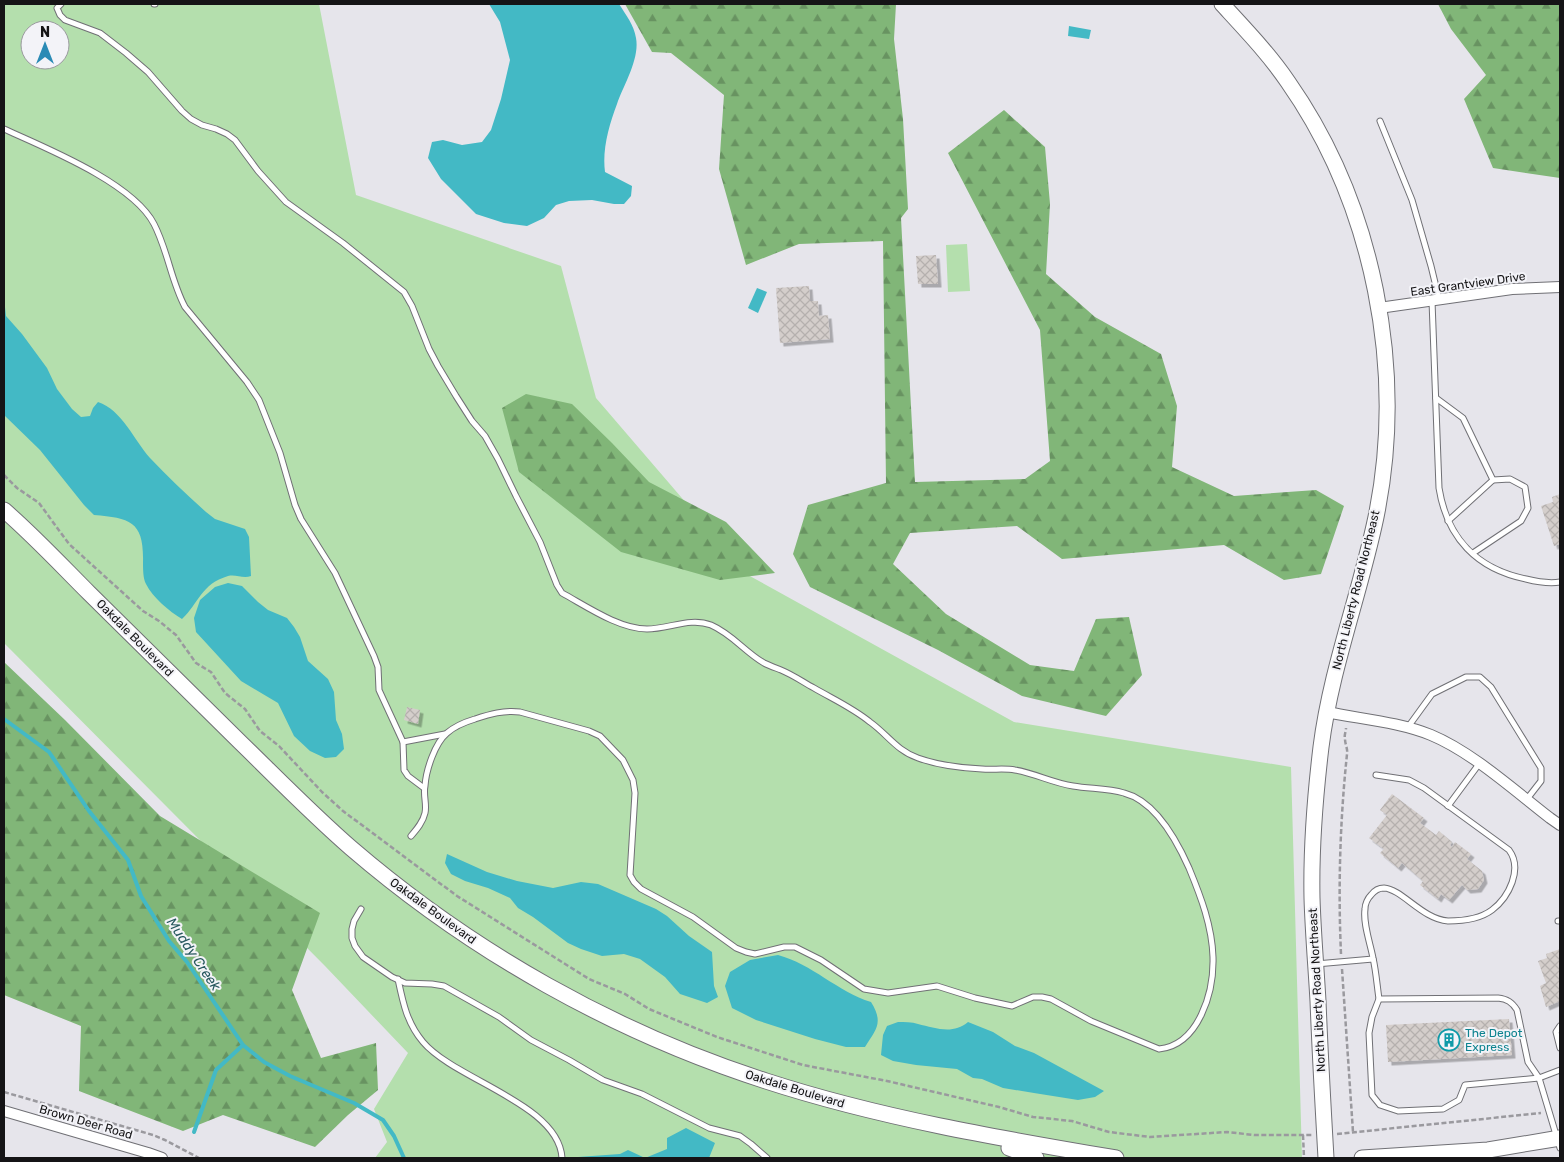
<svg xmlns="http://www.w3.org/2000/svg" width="1564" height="1162" viewBox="0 0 1564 1162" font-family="Rubik,sans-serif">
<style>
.green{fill:#b4dfad;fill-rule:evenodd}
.forest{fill:url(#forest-firs)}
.water{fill:#43b9c5}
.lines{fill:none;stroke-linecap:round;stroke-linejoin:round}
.stream{stroke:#43b9c5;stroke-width:4}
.building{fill:url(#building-cross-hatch);filter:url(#shadow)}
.service-casing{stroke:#707075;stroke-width:7}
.minor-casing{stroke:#707075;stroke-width:12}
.secondary-casing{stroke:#707075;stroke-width:17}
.path{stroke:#9a999e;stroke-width:2.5;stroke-dasharray:5 2.5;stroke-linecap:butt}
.service{stroke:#fff;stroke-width:5}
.minor{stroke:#fff;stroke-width:10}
.secondary{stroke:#fff;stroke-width:15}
.labels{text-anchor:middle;stroke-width:4;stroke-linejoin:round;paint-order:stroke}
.street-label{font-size:12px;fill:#151416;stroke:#f3f3f8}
.culture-label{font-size:12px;fill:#0d838f;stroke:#f3f3f8;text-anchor:start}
.water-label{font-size:14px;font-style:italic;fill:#26575d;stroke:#f3f3f8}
</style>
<defs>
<pattern id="forest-firs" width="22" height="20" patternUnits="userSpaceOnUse" patternTransform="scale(1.25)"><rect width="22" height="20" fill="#81b678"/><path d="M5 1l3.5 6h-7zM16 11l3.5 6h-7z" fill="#689361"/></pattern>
<pattern id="building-cross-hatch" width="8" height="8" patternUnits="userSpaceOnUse" patternTransform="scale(1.25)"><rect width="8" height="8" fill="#d4cecb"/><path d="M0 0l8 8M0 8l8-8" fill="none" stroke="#b5b0ae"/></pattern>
<filter id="shadow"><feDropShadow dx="3.5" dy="3.5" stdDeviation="0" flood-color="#0004"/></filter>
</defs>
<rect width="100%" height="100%" fill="#e6e5eb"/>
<g class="green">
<path d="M4,4H319L356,195L561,266L596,398L748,575L1014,722L1291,767L1302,1158H375L387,1142L374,1109L408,1053L325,966L4,643ZM30,30H60V60H30Z"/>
<path d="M967,244L970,291L948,292L946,245Z"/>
</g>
<g class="forest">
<path d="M625,4H896L894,39L903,119L908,209L901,218L915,482L1025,479L1050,461L1040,330L948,153L1004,110L1045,147L1050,204L1046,274L1095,317L1161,354L1177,406L1172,467L1234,496L1316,490L1344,506L1321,574L1284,580L1224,545L1062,559L1017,526L910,533L893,564L946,614L1030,665L1074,671L1096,619L1129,617L1142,675L1106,716L1022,696L938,650L810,587L793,554L808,505L886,483L883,241L799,244L746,265L719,169L724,95L671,53L652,52Z"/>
<path d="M1438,4H1560V178L1493,168L1464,99L1486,75L1451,29Z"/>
<path d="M526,394L572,404L612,443L649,482L726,522L775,573L720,580L621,552L519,472L502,408Z"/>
<path d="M4,662L65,720L160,816L320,913L292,990L321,1058L376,1043L378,1090L348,1115L315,1147L223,1115L183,1131L79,1091L81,1026L4,995Z"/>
</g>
<g class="water">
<path d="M489,4H619C626,15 634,25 636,38C640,59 623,86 617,104C609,125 602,150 605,172L632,186L631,196L624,204H614L592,200L569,201L556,205L544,218L527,226L504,223L476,214L441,179L428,158L432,142L443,140L462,145L482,142L491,130L501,99L510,60L500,22Z"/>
<path d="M1069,26L1091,30L1089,39L1068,36Z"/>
<path d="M757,288L767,292L758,313L748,308Z"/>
<path d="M4,298L6,316L22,334L47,368L57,389L72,409L81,417L90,416L93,408L98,402C122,410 134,440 150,458C168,477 187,495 206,512L215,519L245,529L249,537L251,576C243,579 236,574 228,576C201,584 199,603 182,619C169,611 153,598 146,584C143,579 143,568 143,562C144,522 131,518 94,515L84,505L40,450L4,415Z"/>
<path d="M228,583L242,586L258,602L268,610L287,618L294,627L300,637L308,661L328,679L334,692L336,720L342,734L344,749L336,757L325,758L310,751L294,736L278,703L241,681L196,632L194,618L200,600L215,587Z"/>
<path d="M447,854L487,872L517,881L553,888L581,882L598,884L656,909L667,916L689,936L712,952L714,986L718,997L707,1003L680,994L665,977L640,959L624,954L602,956L581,949L568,943L533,917L518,908L510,898L488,888L465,881L451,874L445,863Z"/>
<path d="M778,955C812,964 838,992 871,1002C884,1023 876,1029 865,1047H846L815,1039L756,1020L732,1008L725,986L730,972L750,960Z"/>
<path d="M898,1022C904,1022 912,1022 918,1024C935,1028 953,1035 968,1022L993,1032L1015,1046L1034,1053L1104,1091L1095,1097L1078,1100L1034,1093L1003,1088L982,1079L973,1078L957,1069L916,1065L893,1061L881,1055L883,1035L887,1026Z"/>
<path d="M686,1128L715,1143L709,1158H576L578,1157L620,1154L628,1150L645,1158L667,1149V1138Z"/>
</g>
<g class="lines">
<g class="stream">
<path d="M4,719L49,752L89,811L128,860L141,896L169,941L187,962L243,1045L264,1062L290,1076L354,1103L383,1120L394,1136L404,1158"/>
<path d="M194,1132L216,1070L243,1045"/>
</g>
</g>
<g class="building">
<path d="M936,255L938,284H918L916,256Z"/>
<path d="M809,286L810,301H818L819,316L828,315L830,339L780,343L776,288Z"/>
<path d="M1560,494V544L1554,546L1541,506L1553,502L1552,497Z"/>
<path d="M407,707L420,710L418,724L404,720Z"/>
<path d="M1392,794L1424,818L1420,823L1436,835L1439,831L1452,842L1450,845L1452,847L1455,842L1471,854L1467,859L1482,871L1484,880L1478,889L1467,890L1462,885L1449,900L1441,894L1438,899L1420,885L1423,881L1402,863L1398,868L1380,853L1384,849L1369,838L1387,815L1380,810Z"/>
<path d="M1560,949V1001L1546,1007L1540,986L1546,983L1538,961L1547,958L1546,954Z"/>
<path d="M1509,1019L1512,1055L1388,1062L1386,1025Z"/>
</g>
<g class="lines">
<g class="service-casing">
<g id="service">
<path d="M61,4L57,8L60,15L65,20L100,33L126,53L148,72L182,111L191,119L202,125L216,129L227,134L235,140L258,171L286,202L343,243L404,292L412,306L429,349L438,366L456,396L472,421L485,436L498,459L516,496L540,542L557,585L562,593C586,606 619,629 647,629C669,629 690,617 711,625C732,634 745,652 764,663C770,666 776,668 781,670C793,675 803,682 814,688C833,699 853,708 870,722C887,734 897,751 918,758C938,765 960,768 982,769C993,770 1004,768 1015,770C1034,773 1053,783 1073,786C1090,789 1107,788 1124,793C1155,801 1177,841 1189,868C1201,897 1212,926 1213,957C1214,992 1199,1045 1159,1049L1091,1021L1051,999L1042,997H1033L1012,1006L975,998L937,986L888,993L864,989L821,960L795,947H784L755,954L746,952L736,948L693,917L641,889L634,882L630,875L635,793L633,780L623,760L600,736L589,731L520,712C504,710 490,714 475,719C465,722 455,726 447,733C435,743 426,770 425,786C423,795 427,804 425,813C423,822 417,829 411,836"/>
<path d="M154,4H155"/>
<path d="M1380,121L1412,200L1431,266L1439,299"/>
<path d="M4,129C46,148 133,183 154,224C168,251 171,281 185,307L247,382L259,400L280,453L295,505L301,519L335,573L374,656L378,667L379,690L403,742L404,770L408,776L424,788"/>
<path d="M1432,301L1439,488C1447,538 1477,569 1526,579C1538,582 1548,584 1560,582"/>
<path d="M1436,398L1463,418L1493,480"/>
<path d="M1448,521L1493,480L1510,479L1525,487L1528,508L1521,521L1473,553"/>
<path d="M1408,727L1432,694L1466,677H1480L1491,687L1541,768V781L1527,799"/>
<path d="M403,742L445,734"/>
<path d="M1376,775L1409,780L1424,788L1509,850C1523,869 1509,897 1492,910C1480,919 1462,921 1448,921C1422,919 1402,889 1384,888C1379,888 1374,891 1371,895C1368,898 1365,904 1365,909C1363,924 1370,942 1373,958C1376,971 1377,985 1379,999L1498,998C1507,999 1512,1002 1517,1010L1528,1062L1539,1078L1560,1148"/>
<path d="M1448,806L1479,764"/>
<path d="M361,909L354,921L352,929V938L355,946L363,957L392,977L405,983L432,984L444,986L499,1017L531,1040L569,1060L603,1080L642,1094L709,1128L740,1136L751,1144L767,1158"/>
<path d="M1558,921H1560"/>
<path d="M1316,964L1373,959"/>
<path d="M398,979C403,1003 407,1023 423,1042C455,1080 559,1104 562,1158"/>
<path d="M1379,999L1372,1017L1369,1033L1372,1095L1380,1105L1398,1111L1443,1109L1459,1100L1465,1085L1539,1078L1560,1070"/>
<path d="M1560,1026L1556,1032L1560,1048"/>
</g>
</g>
<g class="minor-casing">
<g id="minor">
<path d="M1379,308L1512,289L1560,287"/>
<path d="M1327,712C1361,719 1399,722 1431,735C1472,752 1515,791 1550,818L1560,825"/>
<path d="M4,1111L148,1153L162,1158"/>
</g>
</g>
<g class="secondary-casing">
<g id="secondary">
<path d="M1222,4C1245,29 1269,54 1288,82C1374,205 1406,370 1376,517C1360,594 1331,668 1321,747C1315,797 1311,847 1312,898C1313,932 1316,966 1318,1001C1320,1053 1323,1106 1326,1158"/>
<path d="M4,510C34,536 61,565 89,593C140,643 190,693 241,743C277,778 313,815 351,848C472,952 614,1032 766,1081C880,1118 998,1138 1116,1158"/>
<path d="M1009,1148L1036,1158"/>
<path d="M1362,1158L1488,1150L1560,1138"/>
</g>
</g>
<g class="path">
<path d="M4,475L17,488L39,503L69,544L143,611L159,621L176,635L196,663L211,672L225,693L245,709L260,731L279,746L322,792L343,811L457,896L589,979L625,994L649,1009L717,1037L803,1065L887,1081L999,1107L1033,1117L1072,1121L1109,1132L1150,1137L1227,1132L1254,1135H1312"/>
<path d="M1341,954C1338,887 1340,821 1347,754C1348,749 1345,744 1345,739C1344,735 1346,731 1346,728"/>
<path d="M1342,969L1353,1132"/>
<path d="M4,1092L153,1135L165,1140L199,1158"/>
<path d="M1337,1134L1541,1113"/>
<path d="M1303,1135L1304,1158"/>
</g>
<use href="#service" class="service"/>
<use href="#minor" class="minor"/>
<use href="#secondary" class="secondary"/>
</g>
<defs>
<g id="building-ring" transform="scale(1.125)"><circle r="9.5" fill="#f3f3f8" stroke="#0f9aa8" stroke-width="1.5"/><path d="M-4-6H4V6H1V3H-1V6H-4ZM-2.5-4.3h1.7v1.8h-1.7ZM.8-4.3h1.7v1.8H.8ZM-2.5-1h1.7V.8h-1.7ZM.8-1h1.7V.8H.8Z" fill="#0f9aa8"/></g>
</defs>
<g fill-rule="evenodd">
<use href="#building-ring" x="1449" y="1040"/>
</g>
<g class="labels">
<g class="street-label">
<text transform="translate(1468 284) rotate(-8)" y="4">East Grantview Drive</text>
<text transform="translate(1356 590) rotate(-76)" y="4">North Liberty Road Northeast</text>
<text transform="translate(135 638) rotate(45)" y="4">Oakdale Boulevard</text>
<text transform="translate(433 911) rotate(36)" y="4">Oakdale Boulevard</text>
<text transform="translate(1317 990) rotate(-93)" y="4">North Liberty Road Northeast</text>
<text transform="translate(795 1089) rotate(17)" y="4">Oakdale Boulevard</text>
<text transform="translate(86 1122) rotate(16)" y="4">Brown Deer Road</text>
</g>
<g class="culture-label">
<text x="1465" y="1037">The Depot<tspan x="1465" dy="14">Express</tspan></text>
</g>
<g class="water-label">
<text transform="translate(194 954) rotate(56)" y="5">Muddy Creek</text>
</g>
</g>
<rect width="1564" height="1162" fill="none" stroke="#151416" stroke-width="10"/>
<g transform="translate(45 45)"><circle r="24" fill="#f3f3f8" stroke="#9a9a9e"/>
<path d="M0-4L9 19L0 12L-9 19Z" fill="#2a8ab5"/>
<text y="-8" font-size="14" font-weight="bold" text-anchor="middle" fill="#151416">N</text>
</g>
</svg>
